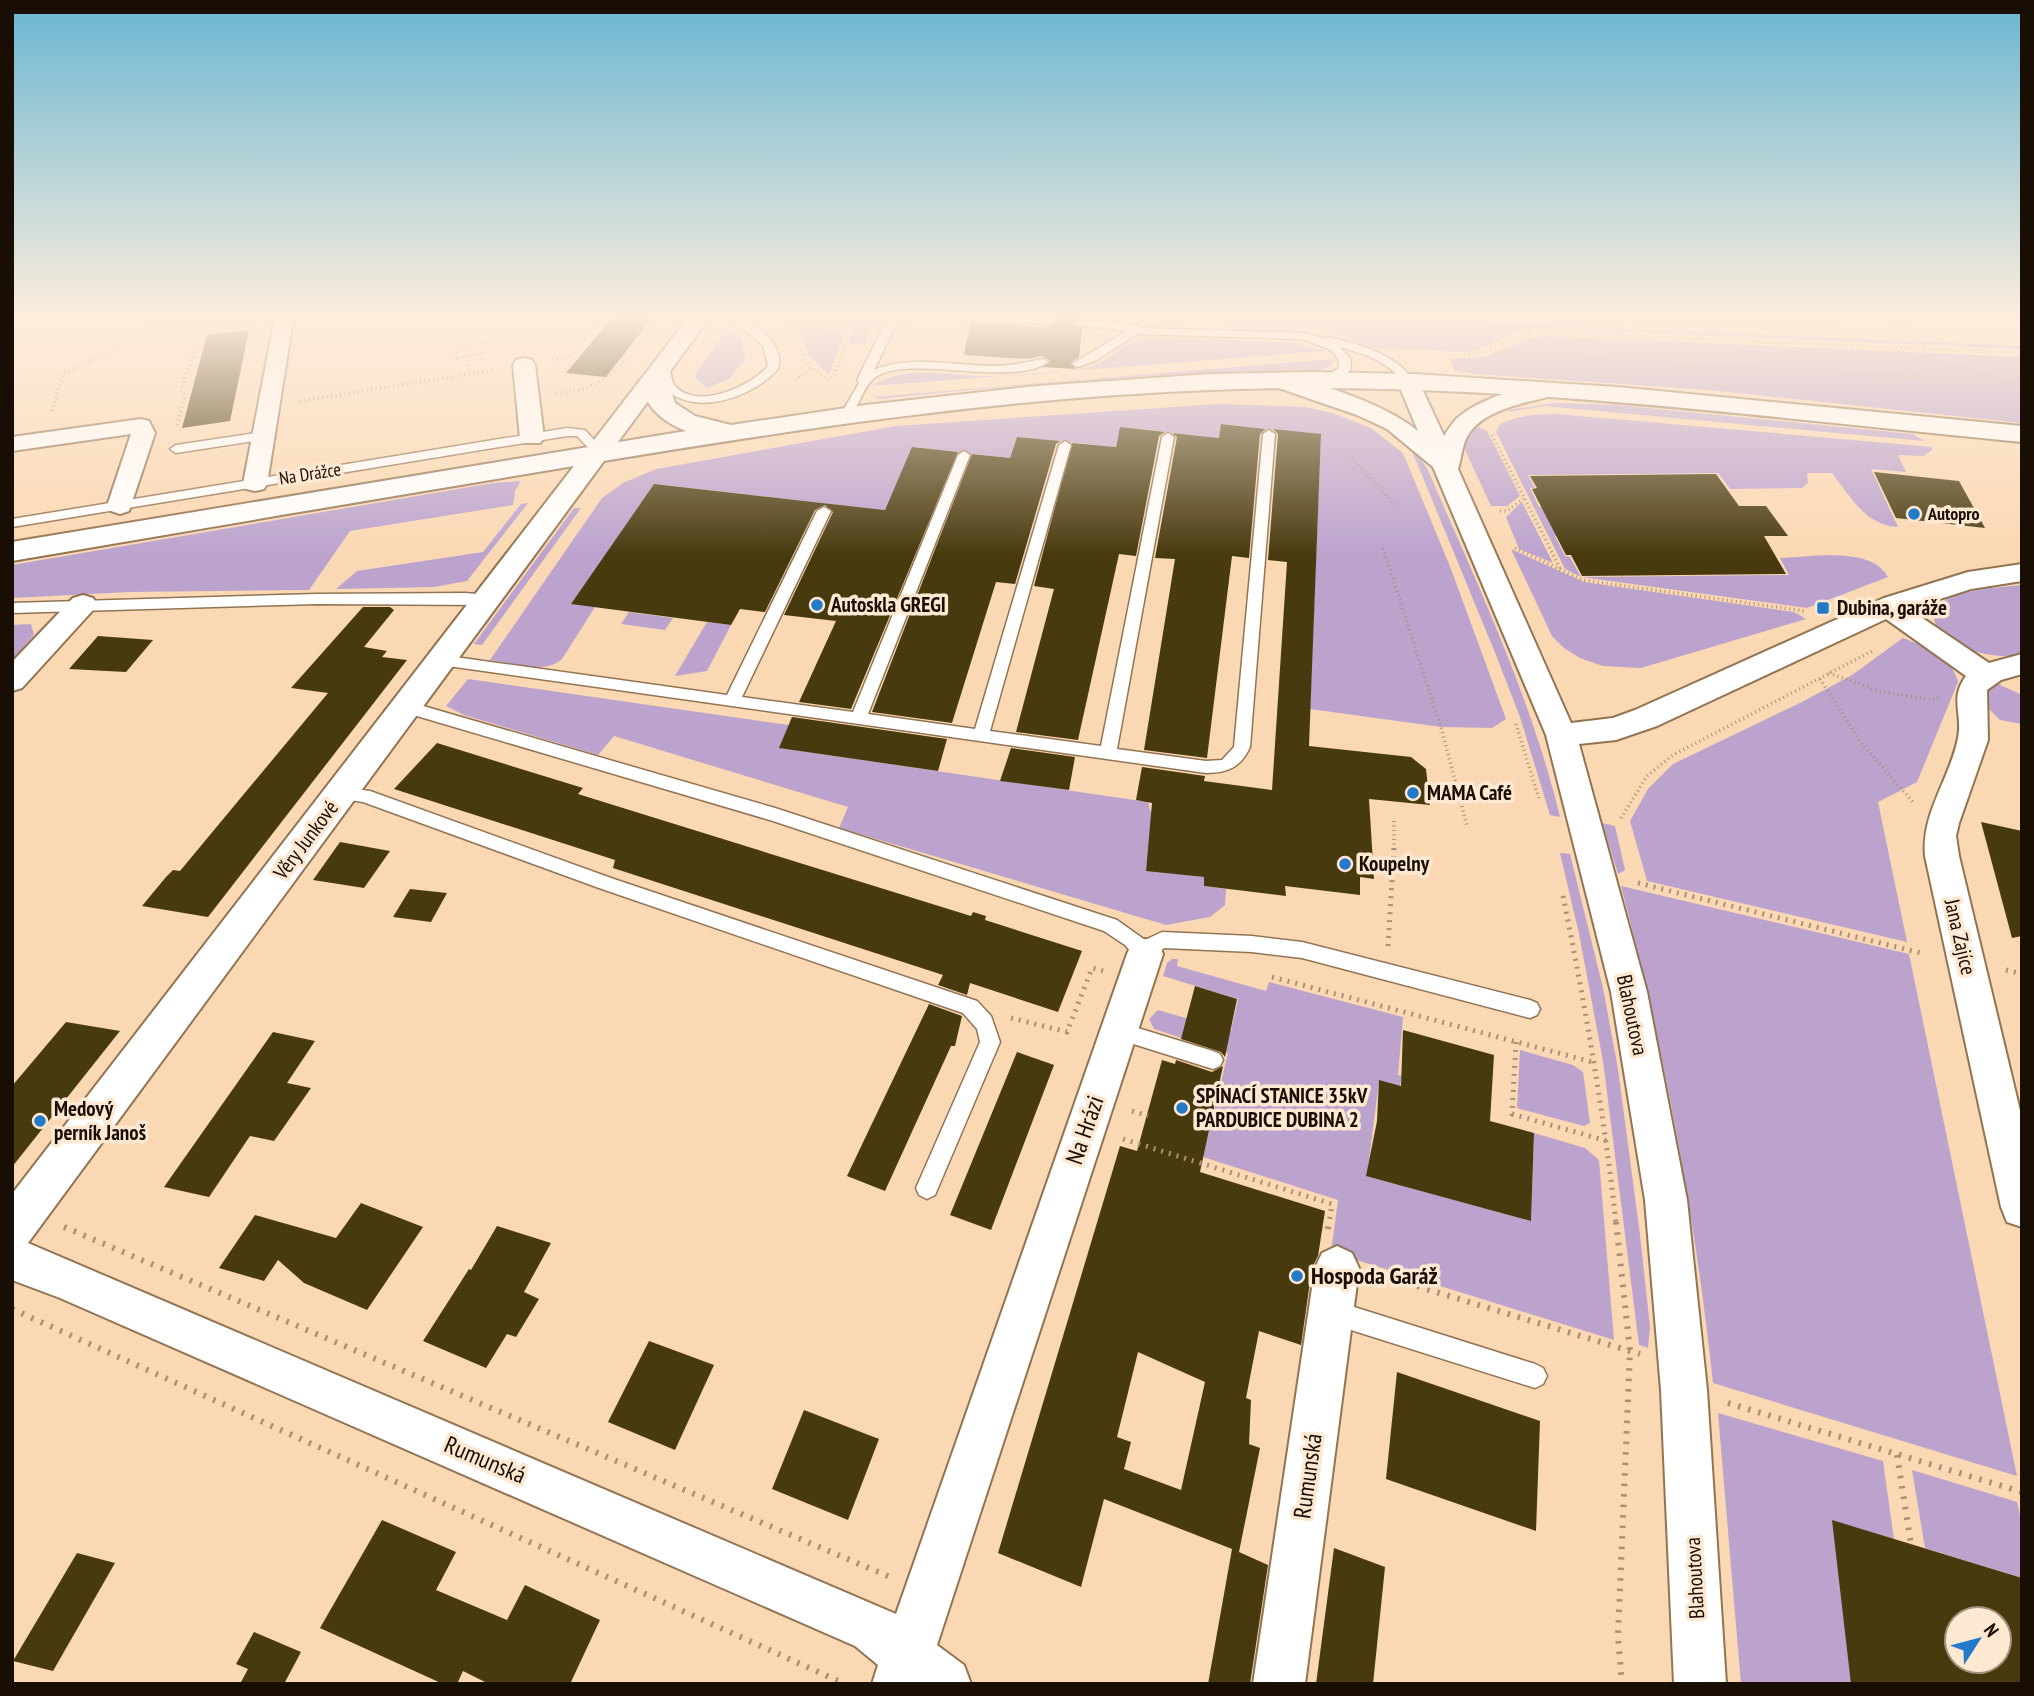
<svg xmlns="http://www.w3.org/2000/svg" width="2034" height="1696" viewBox="0 0 2034 1696" font-family="'PT Sans Narrow',sans-serif">
<style>
.green{fill:#bba3ce}
.building{fill:#483a0f;fill-rule:evenodd}
.lines{fill:none;stroke-linecap:round;stroke-linejoin:round}
.service-casing{stroke:#927452;stroke-width:3}
.minor-casing{stroke:#927452;stroke-width:4}
.primary-casing{stroke:#927452;stroke-width:4}
.path-far2{stroke:#aa9175;stroke-width:3.5;stroke-dasharray:1 3.5;stroke-linecap:butt}
.path-far1{stroke:#aa9175;stroke-width:5;stroke-dasharray:2 6;stroke-linecap:butt}
.path{stroke:#aa9175;stroke-width:6;stroke-dasharray:2.5 8;stroke-linecap:butt}
.service{fill:#fff;fill-rule:evenodd}
.minor{fill:#fff;fill-rule:evenodd}
.primary{fill:#fff;fill-rule:evenodd}
.poi-dot{fill:#237ac8;stroke:#fde8d2;stroke-width:2.5}
.labels{text-anchor:middle;stroke-width:7;stroke-linejoin:round;paint-order:stroke}
.far-street-label{font-size:18px;fill:#190e03;stroke:#fde8d2}
.far-poi-label{font-size:18px;font-weight:bold;fill:#190e03;stroke:#fde8d2;text-anchor:start}
.poi-label{font-size:21px;font-weight:bold;fill:#190e03;stroke:#fde8d2;text-anchor:start}
.street-label{font-size:21px;fill:#190e03;stroke:#fde8d2}
.near-street-label{font-size:24px;fill:#190e03;stroke:#fde8d2}
.near-poi-label{font-size:24px;font-weight:bold;fill:#190e03;stroke:#fde8d2;text-anchor:start}
</style>
<rect width="100%" height="100%" fill="#fad8b3"/>
<g class="green">
<path d="M858,317H880L871,327L865,345L849,344Z"/>
<path d="M1220,317H1363L2022,346V349L1537,328L1515,332L1473,352L1373,348L1333,332L1306,326L1225,322L1224,317Z"/>
<path d="M805,328L846,330L829,375L808,354L799,330Z"/>
<path d="M730,331L742,339L745,359L729,379L706,388L694,376L721,337Z"/>
<path d="M1544,336L2022,357V423L1709,390L1477,374L1455,371L1450,359L1484,357L1529,338Z"/>
<path d="M1146,337L1296,343L1326,351L872,386C905,363 951,377 988,376C1018,376 1051,374 1080,369C1111,364 1117,344 1146,337Z"/>
<path d="M1333,359L1331,366L1320,370C1173,371 1027,384 880,399L871,397Z"/>
<path d="M1554,403L1616,405L1913,434L1924,441L1544,406L1510,412L1507,410Z"/>
<path d="M1218,404L1305,407L1333,413L1371,428L1403,453L1451,569L1506,719L1492,728L1441,727L1310,709L1321,435L1222,424L1219,438L1121,427L1115,447L1017,437L1010,458L913,447L885,510L654,484L572,603L595,607L562,659C545,675 511,663 490,660L602,498L623,483L656,469L896,426Z"/>
<path d="M1557,414L1932,447V450L1924,456L1898,455L1906,472L1871,469L1898,527C1866,526 1850,496 1832,473H1807L1808,483L1802,488L1730,489L1718,473L1528,475L1535,488H1530L1539,507H1544L1559,536H1555L1565,556L1570,557L1581,577L1789,575L1780,558C1812,557 1871,546 1888,577L1807,608L1581,577L1565,569L1496,432L1499,425C1517,415 1537,414 1557,414Z"/>
<path d="M1472,424L1487,431L1520,496L1507,506H1491L1465,450L1464,433Z"/>
<path d="M1414,450L1427,468C1476,582 1531,696 1560,817L1550,815L1520,717L1496,655L1412,451Z"/>
<path d="M521,481L515,491L513,505L350,531L309,590L130,592L12,598V565L493,483Z"/>
<path d="M1522,502L1553,563L1519,549L1506,517Z"/>
<path d="M528,503L467,581L434,587L336,589L357,571L483,552L521,504Z"/>
<path d="M574,508H581L482,645L474,644Z"/>
<path d="M1511,549L1584,582L1794,612L1806,619L1641,668L1603,666L1580,658L1564,648L1552,636Z"/>
<path d="M2022,585V655C1994,661 1929,646 1933,608C1955,589 1994,588 2022,585Z"/>
<path d="M629,612L673,618L665,630L621,624Z"/>
<path d="M707,622L731,625L707,671L675,676Z"/>
<path d="M31,624L34,635L12,660V625Z"/>
<path d="M1903,638C1925,646 1952,657 1958,682L1917,782L1878,802L1907,942L1647,881L1630,821L1648,789L1673,764L1800,703L1852,675Z"/>
<path d="M468,679L789,725L780,748L1148,802L1152,817L1146,870L1204,877V886L1226,889L1225,905L1210,917L1166,925L839,828L848,807L614,736L598,755L464,715L446,706Z"/>
<path d="M1996,683L2022,695V724L2000,720L1985,705L1984,693Z"/>
<path d="M1602,823L1615,826L1625,870L1618,874Z"/>
<path d="M1560,853L1570,854L1603,988L1618,1069L1640,1235L1650,1327L1648,1348L1639,1345L1603,1061L1579,934Z"/>
<path d="M1621,886L1909,954L2017,1476L1713,1383C1695,1215 1664,1049 1621,886Z"/>
<path d="M1172,959H1178L1177,966L1266,991L1269,982L1403,1017L1398,1075L1402,1076L1400,1086L1379,1081L1367,1176L1531,1221L1534,1133L1585,1148L1599,1160L1614,1340L1331,1252L1338,1200L1203,1157L1228,1053L1154,1029L1149,1019L1158,1010L1231,1031L1238,999L1163,976L1167,963Z"/>
<path d="M1520,1050L1573,1065L1583,1072L1590,1123L1584,1126L1517,1108Z"/>
<path d="M1718,1413L1883,1461L1894,1539L1833,1521L1860,1684H1741Z"/>
<path d="M1912,1470L2017,1502L2022,1524V1578L1925,1548Z"/>
</g>
<g class="building">
<path d="M613,317H653L606,377L566,373Z"/>
<path d="M1048,317H1083L1073,323L1082,328L1079,357L1070,363L1076,369L1042,367L1050,361L1042,356L1027,359L964,355L970,323L1047,327L1056,322Z"/>
<path d="M249,330L230,421L182,428L207,335Z"/>
<path d="M1221,424L1266,429L1260,434L1249,558L1232,556L1207,758L1144,750L1175,559L1155,558L1177,437L1172,433L1219,438Z"/>
<path d="M1120,427L1165,432L1159,436L1136,556L1119,554L1078,740L1016,732L1054,589L1034,586L1072,443L1116,447Z"/>
<path d="M1273,429L1321,434L1309,746L1411,757L1426,769L1430,805L1369,799L1374,879L1360,877V895L1285,886L1286,896L1204,886V877L1146,871L1152,803L1136,800L1142,767L1205,776L1204,781L1272,790L1287,562L1268,560L1278,434Z"/>
<path d="M1017,437L1060,441L1056,444L1015,584L996,582L952,723L872,712L972,454L1010,458Z"/>
<path d="M912,447L958,452L851,709L799,702L836,621L784,615L833,512L825,505L815,510L765,612L740,609L731,625L571,604L654,484L885,510Z"/>
<path d="M1874,472L1959,481L1985,528L1896,518Z"/>
<path d="M1716,474L1739,506H1766L1788,536H1764L1786,574L1582,576L1571,555H1566L1532,489L1537,488L1530,476Z"/>
<path d="M363,607H390L394,610L364,647L387,651L382,657L407,660L208,917L142,906L166,877L173,870L180,871L328,693L291,688Z"/>
<path d="M98,636L153,640L126,672L69,669Z"/>
<path d="M792,717L947,739L938,771L779,748Z"/>
<path d="M437,743L583,788L578,794L594,799L971,916L973,912L986,916L985,920L1082,951L1058,1012L970,983L967,995L938,985L943,975L613,868L615,860L394,789Z"/>
<path d="M1011,748L1075,757L1069,790L1000,781Z"/>
<path d="M1981,822L2022,831V936L2012,938Z"/>
<path d="M340,842L390,851L364,888L313,880Z"/>
<path d="M410,889L447,893L431,922L393,917Z"/>
<path d="M1195,986L1237,999L1225,1057L1221,1052L1181,1039Z"/>
<path d="M929,1004L962,1016L955,1046H951L885,1191L847,1176Z"/>
<path d="M66,1022L120,1031L12,1167V1086Z"/>
<path d="M1403,1030L1494,1055L1490,1121L1534,1133L1531,1221L1366,1176L1377,1121L1379,1080L1401,1086Z"/>
<path d="M273,1032L315,1041L287,1083L311,1088L274,1141L250,1136L209,1197L164,1187Z"/>
<path d="M1017,1052L1054,1065L991,1230L950,1215Z"/>
<path d="M1162,1060L1175,1064L1176,1060L1212,1072L1223,1066L1200,1172L1325,1211L1318,1256L1312,1268L1301,1345L1259,1331L1246,1398L1251,1400L1249,1444L1260,1448L1239,1552L1268,1565L1250,1684H1208L1232,1549L1104,1499L1081,1587L998,1553L1120,1146L1137,1151ZM1138,1352L1205,1382L1181,1490L1124,1469L1131,1442L1117,1437Z"/>
<path d="M361,1203L423,1227L367,1310L304,1283L278,1260L264,1281L219,1268L255,1215L336,1238Z"/>
<path d="M497,1226L551,1243L524,1292L539,1299L516,1337L507,1334L486,1368L423,1341L469,1269L471,1270Z"/>
<path d="M649,1341L714,1365L675,1450L608,1422Z"/>
<path d="M1397,1372L1540,1421L1536,1531L1386,1479Z"/>
<path d="M804,1410L879,1439L848,1520L772,1489Z"/>
<path d="M382,1520L456,1552L436,1590L507,1620L525,1585L600,1620L570,1684H489L463,1671L457,1684H443L320,1628Z"/>
<path d="M1832,1520L2022,1578V1684H1851ZM1957,1619H1999V1661H1957Z"/>
<path d="M1334,1548L1385,1567L1373,1684H1316Z"/>
<path d="M77,1553L115,1563L53,1671L13,1661Z"/>
<path d="M254,1632L301,1652L284,1684H240L248,1669L236,1664Z"/>
</g>
<g class="lines">
<g class="service-casing">
<g id="service">
<path d="M731,317C753,317 786,345 778,369C751,399 689,420 660,383V365H668C672,373 670,383 678,389C702,408 751,386 768,366L763,346Z"/>
<path d="M896,317H908L894,329L874,370C916,352 966,370 1010,365C1020,364 1031,361 1042,359L1048,362C1011,389 904,352 873,379C864,387 858,406 851,417H843L841,414L859,383L857,380L883,327Z"/>
<path d="M957,317H1035L1053,321L1047,324L962,320Z"/>
<path d="M1082,320L1136,325L1141,328L1305,333L1323,339L1328,337C1361,345 1396,353 1415,383L1405,385C1390,362 1366,354 1340,347L1350,358L1351,369L1342,378L1323,382V378L1339,368L1338,359L1331,350L1303,339L1137,334L1097,360L1078,367L1072,364L1127,331L1078,325L1076,323Z"/>
<path d="M567,428L585,430L606,453L604,456H596L577,436H567L12,527V519Z"/>
<path d="M1269,430L1275,434L1250,747C1241,767 1228,773 1206,773L441,665L433,660L441,655L727,695L817,511L824,507L831,511L742,697L853,712L958,455L964,451L970,455L868,714L975,729L1059,445L1065,441L1071,445L990,731L1101,746L1162,437L1168,433L1174,437L1117,749L1206,761L1222,760L1234,747L1263,434Z"/>
<path d="M263,432L267,433V439L176,453L170,449L176,445Z"/>
<path d="M466,593L487,595L494,600L487,605L317,604L12,613V603L317,594Z"/>
<path d="M406,701L775,808L1117,920L1145,940L1162,932L1252,936L1302,942L1530,1000L1537,1003L1540,1009L1537,1015L1530,1018L1302,958L1252,952L1164,948L1152,960L1145,962L1138,960L1125,945L1104,931L773,821L400,711L398,707L400,703Z"/>
<path d="M342,787L370,791L611,878L977,1001L991,1016L1000,1042L935,1195L927,1199L919,1195L916,1188L980,1042L977,1029L963,1013L599,888L363,802L336,798L334,793L336,788Z"/>
<path d="M1118,1022L1213,1051L1220,1054L1223,1060L1220,1066L1213,1069L1111,1037L1108,1031L1111,1025Z"/>
<path d="M1332,1300L1535,1364L1543,1368L1547,1376L1543,1384L1535,1388L1332,1324L1324,1320L1320,1312L1324,1304Z"/>
</g>
</g>
<g class="minor-casing">
<g id="minor">
<path d="M275,317H291L293,320L267,484L264,489L255,491L246,489L243,484Z"/>
<path d="M689,317H710L28,1243L896,1614L1127,954L1132,943L1145,939L1158,943L1163,954L937,1645L964,1665L971,1684H872L878,1665L855,1646L60,1298L12,1280V1194Z"/>
<path d="M524,358L532,360L535,365L544,438L540,443H524L520,438L513,365L516,360Z"/>
<path d="M1281,374C1324,385 1383,403 1418,431L1398,383L1401,378H1417L1444,436C1449,428 1454,420 1461,415C1479,400 1534,380 1556,385L1559,390L1556,395C1529,402 1488,408 1470,432C1462,442 1462,457 1458,469L1571,723L1613,718L1635,710L1884,598L1968,572L2022,564V581L1971,589L1909,609L1989,663L2022,654V674L2001,680L1987,690L1988,740L1959,823L1956,836L1959,856L2022,1119V1227L2007,1222L2001,1207L1925,856C1921,813 1950,779 1958,738C1963,713 1949,699 1966,676L1886,619L1657,726L1616,740L1579,744L1647,992L1687,1200L1707,1390L1726,1684H1674L1661,1390L1645,1200L1611,992L1546,735L1433,467L1387,429L1357,415L1273,386L1270,381L1273,376Z"/>
<path d="M141,419L149,421L155,433L129,511L120,514L111,511L107,506L131,434L12,451V437Z"/>
<path d="M83,595L93,598L97,604L93,610L22,688L12,691V662L73,598Z"/>
<path d="M1337,1246L1352,1253L1359,1268L1305,1684H1253L1315,1268L1322,1253Z"/>
</g>
</g>
<g class="primary-casing">
<path id="primary" d="M658,367L667,370L671,375L670,388L675,403L695,416L731,425L866,405L1037,386L1210,374L1312,372L1414,374L1617,387L2022,426V442C1752,416 1482,379 1210,390C997,398 784,431 574,466C387,497 199,529 12,561V542L686,431C663,423 630,397 649,370Z"/>
</g>
<g class="path-far2">
<path d="M133,317L160,328"/>
<path d="M1542,317L1891,333L1898,322L1887,317"/>
<path d="M1653,317L1827,326L1843,317"/>
<path d="M1999,317L2010,322"/>
<path d="M1354,320L1391,325L1530,331"/>
<path d="M1897,324L1942,339"/>
<path d="M784,327H851L834,376L828,380"/>
<path d="M644,329L654,330"/>
<path d="M482,343V354L457,358V346Z"/>
<path d="M799,347L809,366L830,381"/>
<path d="M1894,350L1994,377"/>
<path d="M1490,351L1710,367L2006,381"/>
<path d="M1464,354L1482,352L1534,332L2022,353"/>
<path d="M469,356V374"/>
<path d="M552,360L569,357L603,317"/>
<path d="M795,380L811,368"/>
<path d="M2006,381L2022,385"/>
<path d="M556,394C585,390 607,384 625,360"/>
<path d="M300,401L495,370"/>
<path d="M52,411L63,374L160,328L254,323"/>
<path d="M177,425L185,396L181,390L202,326"/>
<path d="M1492,435L1561,570"/>
<path d="M1352,458L1395,505"/>
<path d="M1500,511H1507L1526,497"/>
<path d="M1383,548L1441,727L1467,826"/>
<path d="M1515,548L1582,580L1805,611"/>
<path d="M1829,673L1879,691L1932,700L1938,698"/>
<path d="M1820,679L1862,744L1913,802"/>
<path d="M1516,724L1539,799"/>
<path d="M1621,818L1647,776L1673,755L1874,650"/>
<path d="M1394,821V849"/>
</g>
<g class="path-far1">
<path d="M1638,883L1925,954"/>
<path d="M1563,896C1585,1005 1604,1113 1616,1223"/>
<path d="M1388,946L1394,847"/>
<path d="M2006,970L2022,974"/>
<path d="M1272,977L1596,1063"/>
<path d="M1011,1018L1067,1032L1092,968L1103,971"/>
<path d="M1516,1042L1512,1114L1607,1141"/>
<path d="M1132,1111L1148,1116"/>
<path d="M1123,1139L1332,1204L1329,1223"/>
</g>
<g class="path">
<path d="M1616,1222L1630,1351L1618,1636L1622,1684"/>
<path d="M64,1227L890,1577"/>
<path d="M1328,1229L1329,1222"/>
<path d="M1377,1274L1640,1354"/>
<path d="M12,1309L845,1684"/>
<path d="M1728,1403L2022,1492"/>
<path d="M1897,1455L1911,1544"/>
</g>
<use href="#service" class="service"/>
<use href="#minor" class="minor"/>
<use href="#primary" class="primary"/>
</g>
<linearGradient id="sky" x2="0" y2="1"><stop stop-color="#69b6d2"/><stop offset="0.57" stop-color="#fdeddd"/><stop offset="1" stop-color="#fdeddd" stop-opacity="0"/></linearGradient>
<rect width="2034" height="555" fill="url(#sky)"/>
<g class="poi-dot">
<circle cx="1914" cy="514" r="7"/>
<circle cx="817" cy="605" r="7"/>
<rect x="1816" y="601" width="14" height="14" rx="3.5"/>
<circle cx="1413" cy="793" r="7"/>
<circle cx="1345" cy="864" r="7"/>
<circle cx="1182" cy="1108" r="7"/>
<circle cx="40" cy="1121" r="7"/>
<circle cx="1297" cy="1276" r="7"/>
</g>
<g class="labels">
<g class="far-street-label">
<text transform="translate(310 474) rotate(-9)" y="6">Na Drážce</text>
</g>
<g class="far-poi-label">
<text x="1928" y="520">Autopro</text>
</g>
<g class="poi-label">
<text x="831" y="612">Autoskla GREGI</text>
<text x="1837" y="615">Dubina, garáže</text>
<text x="1427" y="800">MAMA Café</text>
<text x="1359" y="871">Koupelny</text>
<text x="1196" y="1103">SPÍNACÍ STANICE 35kV<tspan x="1196" dy="24">PARDUBICE DUBINA 2</tspan></text>
<text x="54" y="1116">Medový<tspan x="54" dy="24">perník Janoš</tspan></text>
</g>
<g class="street-label">
<text transform="translate(306 840) rotate(-53)" y="7">Věry Junkové</text>
<text transform="translate(1960 937) rotate(77)" y="7">Jana Zajíce</text>
<text transform="translate(1632 1015) rotate(78)" y="7">Blahoutova</text>
<text transform="translate(1695 1578) rotate(-93)" y="7">Blahoutova</text>
</g>
<g class="near-street-label">
<text transform="translate(1085 1130) rotate(-71)" y="8">Na Hrázi</text>
<text transform="translate(485 1460) rotate(23)" y="8">Rumunská</text>
<text transform="translate(1308 1476) rotate(-82)" y="8">Rumunská</text>
</g>
<g class="near-poi-label">
<text x="1311" y="1284">Hospoda Garáž</text>
</g>
</g>
<rect width="2034" height="1696" fill="none" stroke="#190e03" stroke-width="28"/>
<g transform="translate(1978 1640) rotate(54)"><circle r="33" fill="#fde8d2" stroke="#a2917f" stroke-width="2"/>
<path d="M0-5L12 26L0 18L-12 26Z" fill="#237ac8"/>
<text y="-10" font-size="19" font-weight="bold" text-anchor="middle" fill="#190e03">N</text>
</g>
</svg>
